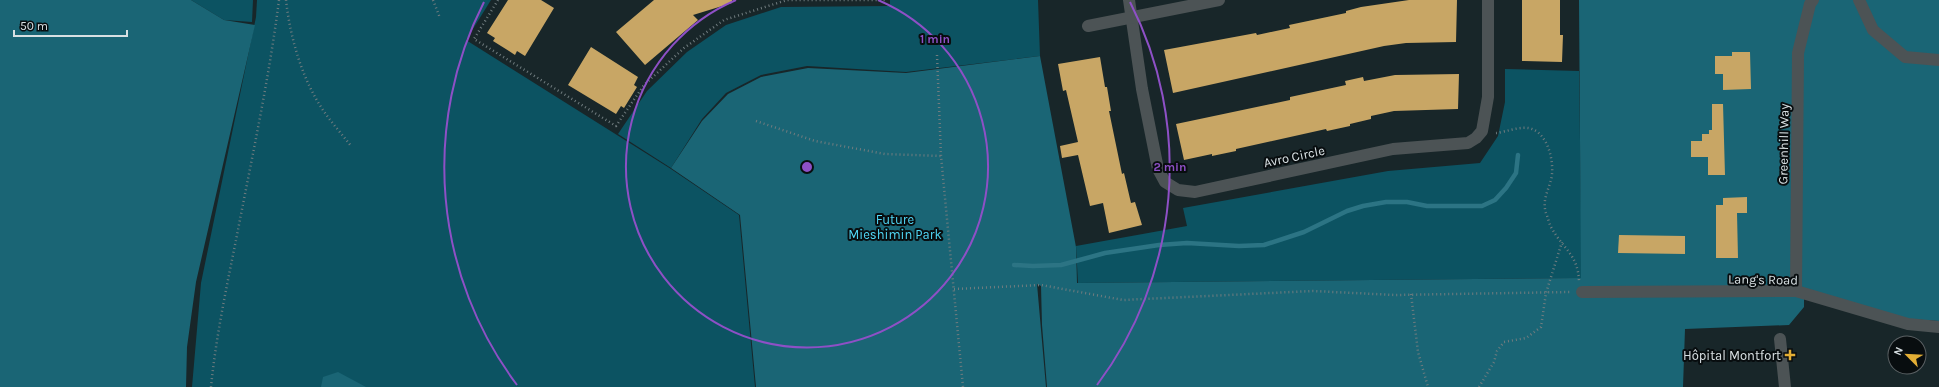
<svg xmlns="http://www.w3.org/2000/svg" width="1939" height="387" viewBox="0 0 1939 387" font-family="Karla,sans-serif">
<style>
.green{fill:#0c5362}
.forest{fill:#1a6575}
.lines{fill:none;stroke-linecap:round;stroke-linejoin:round}
.stream{stroke:#2c7484;stroke-width:4.5}
.building{fill:#c8a665}
.path{stroke:#707c7f;stroke-width:2.5;stroke-dasharray:1 3;stroke-linecap:butt}
.minor{stroke:#4c5355;stroke-width:12}
.ring{fill:none;stroke:#8e50c6;stroke-width:2}
.poi-dot{fill:#e3ae35;stroke:#080d0f;stroke-width:1.5}
.labels{text-anchor:middle;stroke-width:4;stroke-linejoin:round;paint-order:stroke}
.street-label{font-size:13px;fill:#d8e0e3;stroke:#080d0f}
.park-label{font-size:13px;fill:#51d9f8;stroke:#080d0f}
.poi-label{font-size:13px;fill:#d8e0e3;stroke:#080d0f;text-anchor:end}
.centre{fill:#8e50c6;stroke:#080d0f;stroke-width:2}
.ring-label{font-size:12px;text-anchor:middle;font-weight:bold;fill:#8e50c6;stroke:#080d0f;stroke-width:4;stroke-linejoin:round;paint-order:stroke}
</style>
<rect width="100%" height="100%" fill="#182629"/>
<g class="green">
<path d="M191,0H253L252,22L224,20Z"/>
<path d="M257,0H491L466,40L671,169L739,215L755,387H192L201,283L256,17Z"/>
<path d="M890,0H1038L1040,56L906,72L807,66L761,75L726,93L702,119L671,168L618,134L647,91L687,52L726,25L781,7L890,6Z"/>
<path d="M1505,69L1579,71L1582,278L1078,283L1076,246L1187,226L1183,208L1388,171L1480,163L1498,136L1505,102Z"/>
</g>
<g class="forest">
<path d="M0,0H191L224,20L255,25L196,282L187,347L186,387H0Z"/>
<path d="M1579,0H1939V321L1909,319L1804,288V307L1789,325L1685,329L1683,387H1047L1042,325L1041,286L1037,284L1046,387H756L740,215L671,168L702,121L728,94L761,77L808,68L906,73L1040,56L1076,247L1077,283L1581,278Z"/>
<path d="M338,372L366,387H321L323,377Z"/>
</g>
<g class="lines">
<path class="stream" d="M1014,265L1033,266L1061,265L1105,253L1159,245L1187,243L1239,246L1264,245L1304,232L1347,211L1363,206L1386,202H1407L1427,206H1482L1495,200L1506,188L1516,173L1518,155"/>
</g>
<g class="building">
<path d="M508,0H541L554,8L525,56L517,51L515,55L509,51L493,41L495,38L487,33Z"/>
<path d="M654,0H732V3L693,15L698,20L645,65L616,32Z"/>
<path d="M1409,0H1457L1456,42L1406,43L1384,46L1173,93L1164,50L1256,33L1257,35L1290,28L1289,25L1346,13V11L1361,7Z"/>
<path d="M1522,0H1560V35H1563L1562,62L1522,61Z"/>
<path d="M591,47L638,77L634,85L637,87L624,108L621,106L616,114L568,85Z"/>
<path d="M1732,52H1750L1751,89L1723,90V74H1715V56H1732Z"/>
<path d="M1100,57L1105,87H1107L1111,111H1109L1122,174L1124,173L1131,203L1135,202L1142,225L1109,233L1103,203L1090,206L1078,155L1062,158L1060,146L1078,142L1066,90L1063,91L1058,64Z"/>
<path d="M1459,74L1458,109L1394,111L1371,116V119L1350,124V126L1327,131L1326,129L1236,149V151L1212,156V154L1184,160L1176,124L1290,100V97L1346,85L1345,81L1363,77L1364,81L1395,75Z"/>
<path d="M1712,104H1723L1725,175H1708V157H1691V141H1702V134H1709V130H1712Z"/>
<path d="M1747,197V213H1737L1738,258H1716V205H1723V198Z"/>
<path d="M1619,235L1685,236V254L1618,253Z"/>
</g>
<g class="lines">
<g class="path">
<path d="M286,0C290,36 301,76 321,107C330,121 341,133 351,146"/>
<path d="M433,0L440,18"/>
<path d="M498,0L474,39L616,126L644,85L684,48L724,20L787,0H885"/>
<path d="M937,55L941,156L963,387"/>
<path d="M756,121L815,141L885,154L941,156"/>
<path d="M1496,133C1506,132 1522,125 1532,129C1549,135 1555,165 1551,180C1548,191 1542,201 1546,213C1548,218 1549,223 1551,227C1562,248 1578,254 1579,281"/>
<path d="M954,289L1041,285L1123,300L1313,291L1395,295L1570,292"/>
<path d="M1411,294L1418,352L1428,387"/>
<path d="M211,387C216,336 227,285 237,235C252,157 269,79 279,0"/>
<path d="M1479,387L1494,362L1497,351L1504,342L1526,338L1541,327L1546,293L1562,242"/>
</g>
<g class="minor">
<path d="M1129,0L1142,89L1158,169L1165,182L1178,190L1195,192L1393,149L1468,143L1476,138L1482,131L1488,97V0"/>
<path d="M1859,0L1873,30L1905,57L1939,60"/>
<path d="M1088,26L1219,0"/>
<path d="M1796,291L1798,53L1810,4L1813,0"/>
<path d="M1582,292L1796,291L1908,324L1939,327"/>
<path d="M1780,339L1785,387"/>
</g>
</g>
<g class="ring">
<path d="M878 0A181 181 0 1 1 736 0"/>
<path d="M517 385A363 363 0 0 1 484 2M1130 2A363 363 0 0 1 1097 385"/>
</g>
<path class="poi-dot" d="M1788 349h4v4h4v4h-4v4h-4v-4h-4v-4h4z"/>
<g class="labels">
<g class="street-label">
<text transform="translate(1783 144) rotate(-89)" y="5">Greenhill Way</text>
<text transform="translate(1294 156) rotate(-12)" y="5">Avro Circle</text>
<text transform="translate(1763 279) rotate(1)" y="5">Lang's Road</text>
</g>
<g class="park-label">
<text x="895" y="224">Future<tspan x="895" dy="15">Mieshimin Park</tspan></text>
</g>
<g class="poi-label">
<text x="1781" y="360">Hôpital Montfort</text>
</g>
</g>
<circle cx="807" cy="167" r="6" class="centre"/>
<g class="ring-label">
<text x="935" y="43">1 min</text>
<text x="1170" y="171">2 min</text>
</g>
<g transform="translate(1907 355) rotate(294)"><circle r="19" fill="#080d0f" stroke="#5b6164"/>
<path d="M0-3L7 15L0 10L-7 15Z" fill="#e3ae35"/>
<text y="-6" font-size="11" font-weight="bold" text-anchor="middle" fill="#d8e0e3">N</text>
</g>
<path d="M14 30v6h113v-6" fill="none" stroke="#d8e0e3" stroke-width="2"/>
<text x="20" y="30" font-size="12" fill="#d8e0e3" stroke="#080d0f" stroke-width="3" paint-order="stroke">50 m</text>
</svg>
